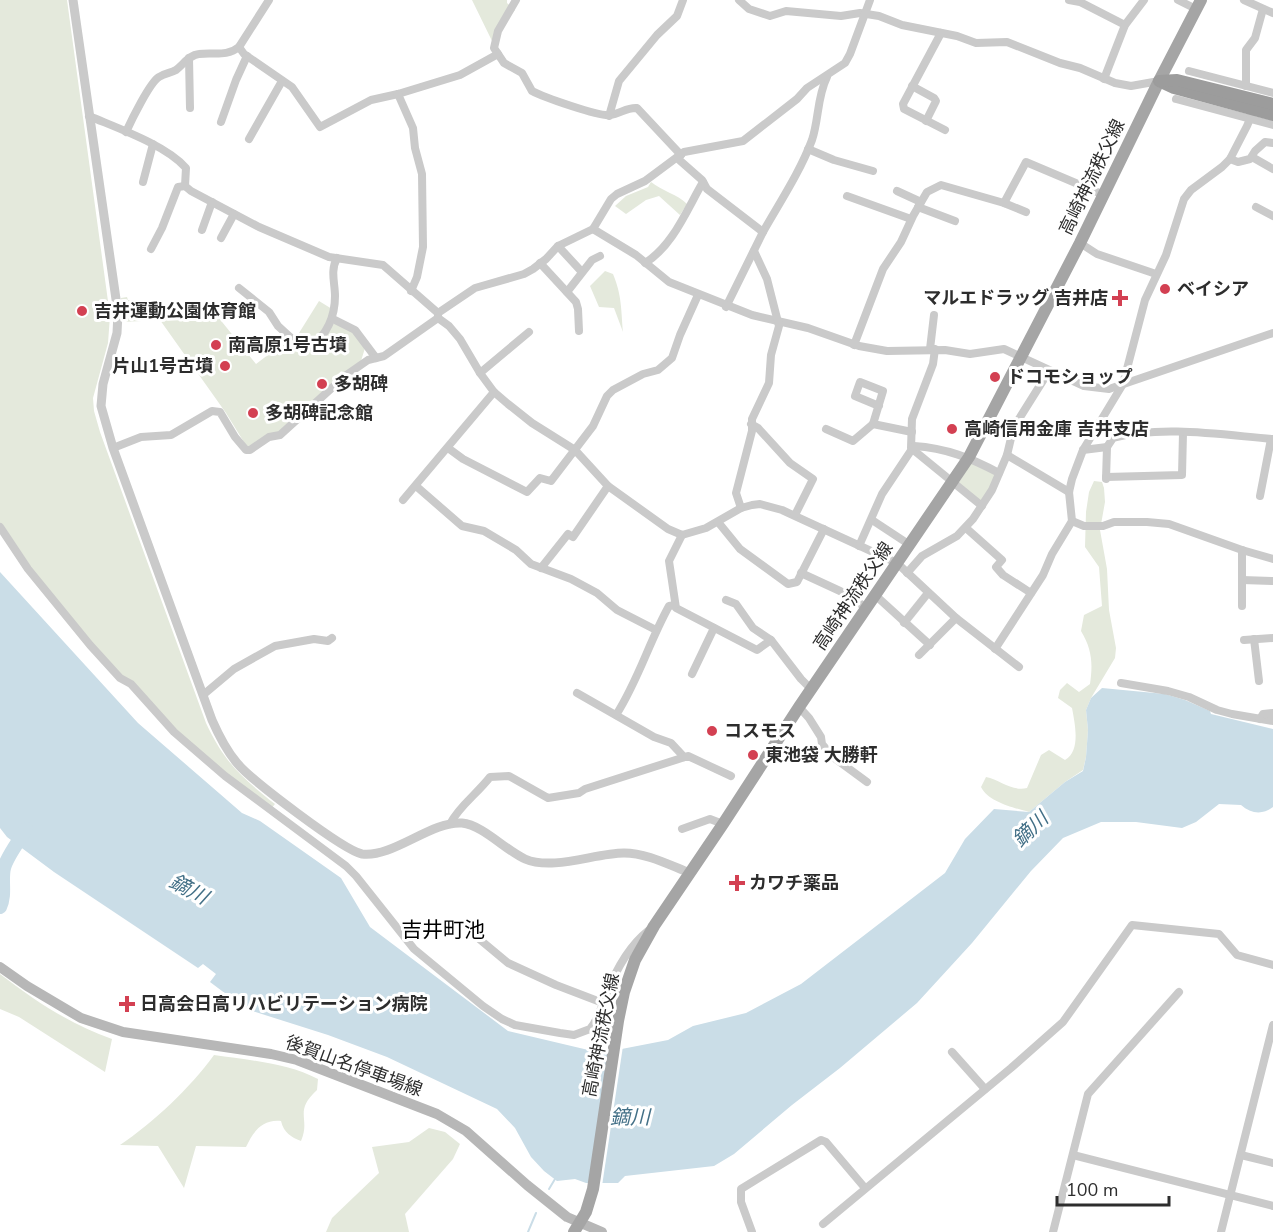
<svg xmlns="http://www.w3.org/2000/svg" width="1273" height="1232" viewBox="0 0 1273 1232" font-family="'Nunito Sans','Noto Sans JP',sans-serif">
<style>
.green{fill:#e4e9dc}
.water{fill:#cadde7}
.pier{fill:#fff}
.lines{fill:none;stroke-linecap:round;stroke-linejoin:round}
.stream{stroke:#cadde7;stroke-width:2}
.river{stroke:#cadde7;stroke-width:14}
.minor{stroke:#cacaca;stroke-width:8}
.tertiary{stroke:#cacaca;stroke-width:9}
.secondary{stroke:#b7b7b7;stroke-width:10}
.primary{stroke:#a5a5a5;stroke-width:12}
.trunk{stroke:#9c9c9c;stroke-width:12}
.poi-dot{fill:#d34052;stroke:#fff;stroke-width:2}
.labels{text-anchor:middle;stroke-width:6;stroke-linejoin:round;paint-order:stroke}
.street-label{font-size:18px;fill:#2d2d2d;stroke:#fff}
.poi-label{font-size:18px;font-weight:bold;fill:#2d2d2d;stroke:#fff;text-anchor:start}
.water-label{font-size:20px;font-style:italic;fill:#437087;stroke:#fff}
.quarter-label{font-size:21px;fill:#000;stroke:#fff}
</style>
<rect width="100%" height="100%" fill="#fff"/>
<g class="green">
<path d="M0,0H67L110,316L108,343L93,398L94,411L100,432L206,723C224,762 242,778 275,804L269,811L224,777L87,647L25,571L0,533Z"/>
<path d="M472,0H507V3L515,10L504,23L493,43Z"/>
<path d="M651,182C662,191 677,194 687,204L680,215L659,196L646,200L626,214L615,206L626,196L648,187Z"/>
<path d="M605,271L613,274C622,296 621,309 623,332L614,308L599,307L590,286Z"/>
<path d="M127,297L128,300H137L138,305L162,308L210,307L256,364L289,339L294,341L319,301L332,309V324C348,321 357,336 365,348L361,361L279,433L247,447L226,413L160,320L123,322L121,298Z"/>
<path d="M972,461L996,475L983,501H979L958,484Z"/>
<path d="M1094,481L1102,482L1104,488L1105,502L1100,530L1107,569L1109,610L1116,648L1115,658L1091,698L1086,710L1088,730L1086,757L1083,770L1065,782L1029,812C1015,808 988,802 981,787L986,777C1000,780 1013,792 1027,788L1041,755L1049,750L1065,760C1081,751 1075,724 1072,708L1058,698L1060,690L1067,683L1079,692L1090,684C1093,664 1092,649 1081,631L1084,615L1102,606L1099,567L1085,547L1086,512L1089,492Z"/>
<path d="M0,974C35,1001 70,1024 112,1039L105,1072L19,1017L0,1009Z"/>
<path d="M214,1055C248,1060 287,1063 318,1079L317,1090C293,1112 311,1118 301,1141C291,1137 284,1133 281,1121C262,1119 253,1132 246,1147L196,1146L184,1188L158,1146L120,1145C153,1123 190,1088 214,1055Z"/>
<path d="M429,1128L445,1132L460,1144L453,1159L405,1214L409,1232H326L332,1218L379,1173L372,1147L409,1142Z"/>
</g>
<path class="water" d="M0,572L138,723L242,813L260,821L341,878L370,927L508,1031L601,1053L668,1040L693,1026L746,1013L801,984L945,873L965,839L994,809L1029,812L1065,782L1083,771L1086,757L1088,730L1086,710L1091,698L1102,688L1165,694L1185,700L1210,711L1211,714L1273,729V807C1263,815 1251,814 1241,805L1219,804L1196,822L1182,828L1136,822H1101L1063,838L1031,871L972,943L917,1003L840,1068L792,1105L734,1154L714,1166L625,1176L618,1183H586L575,1179L557,1181L544,1171L531,1157L515,1128L497,1109L387,1057L328,1035L246,1009L210,982L216,974L203,964L198,968L54,872L7,837L0,828Z"/>
<path class="pier" d="M623,1046L602,1186H588L609,1049Z"/>
<g class="lines">
<g class="stream">
<path d="M549,1189L555,1179"/>
<path d="M528,1232L536,1213"/>
</g>
<path class="river" d="M0,907C6,895 1,880 4,868C7,856 20,840 26,829"/>
<g class="minor">
<path d="M516,0L498,31L494,48L504,63L522,73L532,91C543,97 600,117 610,115C620,114 627,107 637,108L681,155"/>
<path d="M739,0L749,9L770,16L786,11L841,16L860,13L879,16L902,25L957,36L976,43L1007,42L1060,63L1080,68L1115,83L1131,86L1159,81"/>
<path d="M1069,0L1080,2L1125,25"/>
<path d="M1178,0L1196,9"/>
<path d="M1244,0L1273,13"/>
<path d="M941,33L903,104L904,109L945,130"/>
<path d="M239,47L244,54L292,87L320,127L371,100L398,94L460,75L498,54"/>
<path d="M189,58L190,108"/>
<path d="M1189,71L1273,93"/>
<path d="M1104,79L1125,25L1144,0"/>
<path d="M912,86L934,98L936,101L926,121"/>
<path d="M1246,86V50L1255,38L1263,9"/>
<path d="M398,94L413,128L415,148L422,174L423,247L417,277L411,291"/>
<path d="M1176,99L1273,125"/>
<path d="M89,116C117,128 166,145 186,168L185,186L191,191L259,227L329,257L383,265L438,313V318L449,326L460,339L480,373L494,392L508,404L532,423L575,450L608,486L668,529L682,535L706,528L741,508L752,505L760,504L782,510L897,563L956,618L1019,667"/>
<path d="M609,116L619,81L657,35L677,16L683,0"/>
<path d="M221,122L236,80L247,56"/>
<path d="M126,132C131,121 150,82 159,77C165,73 171,73 176,70C184,64 189,55 199,54C213,52 227,57 239,47L269,0"/>
<path d="M249,139L282,81"/>
<path d="M808,149L834,160L873,171"/>
<path d="M1252,157L1273,169"/>
<path d="M677,158L702,180L707,189L763,232L726,307"/>
<path d="M1230,159L1238,162L1250,159L1255,151L1265,142L1273,143"/>
<path d="M143,182L153,144"/>
<path d="M897,191L921,202"/>
<path d="M847,196L911,219"/>
<path d="M1004,203L1026,162L1104,195"/>
<path d="M918,207L955,221"/>
<path d="M1256,207L1273,216"/>
<path d="M593,229L636,255L669,282L752,315L808,328L859,346L887,351L945,350L970,354L1004,349L1084,386L1109,389L1273,333"/>
<path d="M202,230L212,202"/>
<path d="M763,232C780,202 800,172 812,140C819,119 817,97 827,77"/>
<path d="M221,238L234,214"/>
<path d="M1080,243L1097,254L1156,274"/>
<path d="M558,246L581,271"/>
<path d="M151,249L162,228L178,187L185,186"/>
<path d="M540,263L576,302L578,309L579,331"/>
<path d="M645,263C673,246 687,209 703,182"/>
<path d="M239,288L269,312L278,326L290,337L307,347H311C327,334 335,317 335,296C335,283 330,271 337,258"/>
<path d="M567,292L592,260L600,256"/>
<path d="M438,313L475,288L524,274L533,269L546,259L558,246L593,229L611,199L617,194L645,181L684,152L743,141L797,99L807,88L845,63L850,54L870,0"/>
<path d="M333,319L355,330L376,358"/>
<path d="M854,345L883,269L901,242L913,216L927,192L941,185L1004,203L1026,212"/>
<path d="M930,349L934,315"/>
<path d="M935,349L933,364L912,419L911,448L982,506"/>
<path d="M480,373L529,332"/>
<path d="M879,406L855,396L860,382L883,391L873,424L912,432"/>
<path d="M751,424L758,428L790,463L813,479L795,515"/>
<path d="M826,429L853,441L873,424"/>
<path d="M113,448L141,437L171,435L212,411L220,412L235,437L246,450H250L269,437L280,435L345,376L368,360L384,356L438,318"/>
<path d="M448,448L463,459L527,492L540,478L551,481L593,426L607,396L613,390L643,374L658,370L672,358L680,335L698,295"/>
<path d="M1083,450L1107,447"/>
<path d="M1007,455L1069,492"/>
<path d="M1106,477L1182,475L1183,433"/>
<path d="M1106,479L1107,447L1113,438C1162,425 1223,435 1273,439"/>
<path d="M416,486L462,526L484,531L516,550L531,564L571,579L597,593L617,610L656,630"/>
<path d="M1260,496L1271,439"/>
<path d="M403,500L494,392"/>
<path d="M741,508L736,493L752,431V419L769,383L771,355L779,326L767,279L754,251"/>
<path d="M872,520L910,545"/>
<path d="M1072,521L1084,526H1103L1114,522H1147L1169,524L1242,550L1273,559"/>
<path d="M718,522L740,549L788,584L797,582L824,529"/>
<path d="M0,527L28,569L90,645L120,678L131,684L174,732L225,776L346,866L356,876L414,949L483,1006L502,1019L515,1025L560,1033L574,1035L590,1029C598,1020 602,1006 606,995C615,972 629,946 648,931"/>
<path d="M966,528L1002,560L996,567L1003,575L1031,593"/>
<path d="M682,535L669,561L676,608L757,650L771,640L801,679L811,689"/>
<path d="M859,546L882,494L914,446C946,448 971,458 999,473"/>
<path d="M541,568L568,534L573,537L608,486"/>
<path d="M801,573L840,591L867,608"/>
<path d="M907,573L922,556L957,536L973,519L992,490L1007,455L1012,434L1017,422L1049,371"/>
<path d="M1242,580L1273,581"/>
<path d="M875,595L930,645"/>
<path d="M726,600L736,604L753,628L771,640"/>
<path d="M1242,606V550"/>
<path d="M904,623L928,593"/>
<path d="M1254,639L1259,681"/>
<path d="M1244,640L1273,638"/>
<path d="M995,649L1043,575L1052,554L1072,521L1069,492L1072,479L1083,450L1123,384L1145,300L1166,255L1184,199L1191,190L1222,167L1230,159L1247,126L1250,119L1251,108"/>
<path d="M919,655L956,618"/>
<path d="M692,674L714,628"/>
<path d="M1121,683L1168,691L1189,697L1217,710L1232,714L1273,721"/>
<path d="M577,693L654,737L671,743L684,757"/>
<path d="M203,695L234,669L275,646L314,639L328,641L332,638"/>
<path d="M799,707L809,718L821,737L822,744L833,757L867,782"/>
<path d="M616,715C638,681 649,642 669,606L675,605"/>
<path d="M1260,719L1263,714L1273,713"/>
<path d="M450,824C459,806 477,794 490,777L509,776L548,798L579,793L585,789L688,756L731,776"/>
<path d="M682,829L710,819L723,824"/>
<path d="M478,938L508,963L556,985L603,1003"/>
<path d="M952,1052L985,1089"/>
<path d="M1073,1155L1273,1206"/>
<path d="M1241,1155L1273,1163"/>
<path d="M823,1224L1011,1068L1063,1022L1132,925L1219,934L1237,955L1273,965"/>
<path d="M752,1232L741,1202V1189L821,1140L826,1142L865,1188"/>
<path d="M1053,1232L1088,1094L1179,992"/>
<path d="M1221,1232L1273,1025"/>
</g>
<path class="tertiary" d="M73,0L118,313L117,333L103,384L101,406L113,448L212,720C219,736 226,750 237,763C251,780 343,850 362,854C393,858 431,821 462,823C483,825 505,850 525,859C553,871 595,853 624,853C647,853 669,865 690,873"/>
<path class="secondary" d="M0,967L27,986L81,1018L123,1032L271,1054L297,1060L437,1114L466,1131L527,1185L567,1217L602,1232"/>
<path class="primary" d="M574,1232L586,1212L593,1189L618,1021L624,992L635,960L654,926L723,824L799,707L969,457L1080,243L1159,81L1201,0"/>
<g class="trunk">
<path d="M1159,81L1174,88L1273,115"/>
<path d="M1160,81L1177,80L1273,104"/>
</g>
</g>
<g class="poi-dot">
<circle cx="1165" cy="289" r="6"/>
<path d="M1117 289h6v6h6v6h-6v6h-6v-6h-6v-6h6z"/>
<circle cx="82" cy="311" r="6"/>
<circle cx="216" cy="345" r="6"/>
<circle cx="225" cy="366" r="6"/>
<circle cx="995" cy="377" r="6"/>
<circle cx="322" cy="384" r="6"/>
<circle cx="253" cy="413" r="6"/>
<circle cx="952" cy="429" r="6"/>
<circle cx="712" cy="731" r="6"/>
<circle cx="753" cy="755" r="6"/>
<path d="M734 874h6v6h6v6h-6v6h-6v-6h-6v-6h6z"/>
<path d="M124 995h6v6h6v6h-6v6h-6v-6h-6v-6h6z"/>
</g>
<g class="labels">
<g class="street-label">
<text transform="translate(1092 177) rotate(-64)" y="6">高崎神流秩父線</text>
<text transform="translate(853 596) rotate(-56)" y="6">高崎神流秩父線</text>
<text transform="translate(601 1035) rotate(-79)" y="6">高崎神流秩父線</text>
<text transform="translate(354 1066) rotate(20)" y="6">後賀山名停車場線</text>
</g>
<g class="poi-label">
<text x="1177" y="295">ベイシア</text>
<text x="1108" y="304" text-anchor="end">マルエドラッグ 吉井店</text>
<text x="94" y="317">吉井運動公園体育館</text>
<text x="228" y="351">南高原1号古墳</text>
<text x="213" y="372" text-anchor="end">片山1号古墳</text>
<text x="1007" y="383">ドコモショップ</text>
<text x="334" y="390">多胡碑</text>
<text x="265" y="419">多胡碑記念館</text>
<text x="964" y="435">高崎信用金庫 吉井支店</text>
<text x="724" y="737">コスモス</text>
<text x="765" y="761">東池袋 大勝軒</text>
<text x="749" y="889">カワチ薬品</text>
<text x="140" y="1010">日高会日高リハビリテーション病院</text>
</g>
<g class="water-label">
<text transform="translate(1030 829) rotate(-43)" y="7">鏑川</text>
<text transform="translate(189 889) rotate(28)" y="7">鏑川</text>
<text x="630" y="1124">鏑川</text>
</g>
<g class="quarter-label">
<text x="443" y="937">吉井町池</text>
</g>
</g>
<path d="M1057 1196v9h112v-9" fill="none" stroke="#2d2d2d" stroke-width="3"/>
<text x="1066" y="1196" font-size="18" fill="#2d2d2d" stroke="#ffffff" stroke-width="4.5" paint-order="stroke">100 m</text>
</svg>
